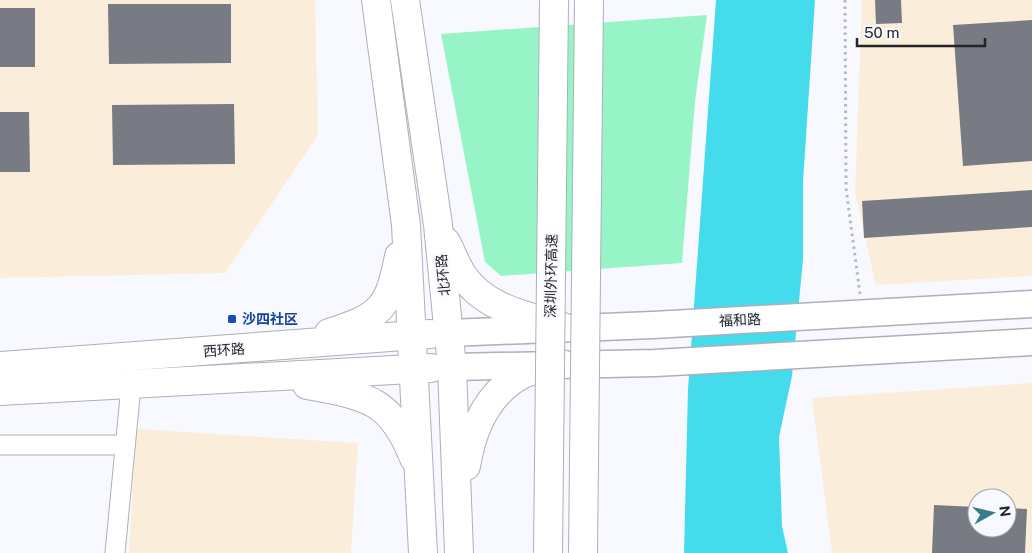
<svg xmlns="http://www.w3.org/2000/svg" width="1032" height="553" viewBox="0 0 1032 553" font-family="'Public Sans','Noto Sans SC',sans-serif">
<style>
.industrial{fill:#faeeda;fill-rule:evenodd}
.green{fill:#97f4c7}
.water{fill:#44dbed}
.building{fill:#787a84}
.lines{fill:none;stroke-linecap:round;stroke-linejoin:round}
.minor-casing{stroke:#adafba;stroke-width:21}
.secondary-casing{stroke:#adafba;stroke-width:29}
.primary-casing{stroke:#adafba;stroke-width:30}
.path{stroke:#b7b8bd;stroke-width:3;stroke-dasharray:2.5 4;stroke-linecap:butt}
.minor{stroke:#fff;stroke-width:19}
.secondary{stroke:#fff;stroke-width:26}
.primary{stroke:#fff;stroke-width:28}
.motorway-bridge-casing{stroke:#adafba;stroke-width:30;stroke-linecap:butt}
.motorway-bridge{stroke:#fff;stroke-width:28}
.transit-dot{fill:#1a4fb4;stroke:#f8f9fe;stroke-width:2}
.labels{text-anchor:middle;stroke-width:4;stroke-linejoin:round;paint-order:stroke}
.street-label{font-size:14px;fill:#242529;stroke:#f8f9fe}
.transit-label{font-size:14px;font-weight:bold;fill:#164399;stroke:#f8f9fe;text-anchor:start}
</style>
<rect width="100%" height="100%" fill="#f8f9fe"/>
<g class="industrial">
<path d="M0,0H315L318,135L225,273L0,278Z"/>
<path d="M862,0H1032V276L876,285L855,193Z"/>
<path d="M1032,383V553H832L812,398ZM977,498H1007V528H977Z"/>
<path d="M136,429L358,443L351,553H129Z"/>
</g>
<path class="green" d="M707,15L695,101L682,263L501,276L485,262L441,34Z"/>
<path class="water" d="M716,0H815L803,182V259L792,376L779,437L782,526L788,553H684L688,389Z"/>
<g class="building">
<path d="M875,0H901L902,23L876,24Z"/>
<path d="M108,4H231V63L109,64Z"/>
<rect x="0" y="8" width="35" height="59"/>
<path d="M1032,20V161L963,166L953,25Z"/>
<path d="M234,104L235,164L113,165L112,105Z"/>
<path d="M0,112H29L30,172H0Z"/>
<path d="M1032,190V227L864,238L862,201Z"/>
<path d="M934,505L977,507V528H1007V508L1027,509L1025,553H932Z"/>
</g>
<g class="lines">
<g class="minor-casing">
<g id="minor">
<path d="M0,445H125"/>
<path d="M115,553L131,386"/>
</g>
</g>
<g class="secondary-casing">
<g id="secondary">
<path d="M449,333L653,325L1032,304"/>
<path d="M452,367L655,363L1032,342"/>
</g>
</g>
<g class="primary-casing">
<g id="primary">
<path d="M376,0L406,225L423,553"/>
<path d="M405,0L438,225L452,367L459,553"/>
<path d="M446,242C452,253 456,266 464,277C486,309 528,316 563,327"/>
<path d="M329,333C380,317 389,309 399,256"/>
<path d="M0,366L430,334"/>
<path d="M307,385C366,396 390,398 414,458"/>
<path d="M0,391L431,368"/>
<path d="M466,466C472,430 486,394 521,375C532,369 549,367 562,364"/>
</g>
</g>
<path class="path" d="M845,0L846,188L860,294"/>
<use href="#minor" class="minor"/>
<use href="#secondary" class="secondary"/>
<use href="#primary" class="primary"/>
<g class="motorway-bridge-casing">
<g id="motorway-bridge">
<path d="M548,553L554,0"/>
<path d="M583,553L589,0"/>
</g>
</g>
<use href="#motorway-bridge" class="motorway-bridge"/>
</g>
<rect class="transit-dot" x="227" y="314" width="10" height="10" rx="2.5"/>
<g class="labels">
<g class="street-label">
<text transform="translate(443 275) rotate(-95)" y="5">北环路</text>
<text transform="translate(551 276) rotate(-89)" y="5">深圳外环高速</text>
<text transform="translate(740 320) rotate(-3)" y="5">福和路</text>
<text transform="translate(224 350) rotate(-4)" y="5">西环路</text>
</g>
<g class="transit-label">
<text x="242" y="324">沙四社区</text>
</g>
</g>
<g transform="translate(992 513) rotate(82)"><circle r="24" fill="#f8f9fe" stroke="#a3a4a9"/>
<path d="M0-4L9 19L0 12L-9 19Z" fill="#377d89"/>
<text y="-8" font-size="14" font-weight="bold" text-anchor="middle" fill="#242529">N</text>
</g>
<path d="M857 38v8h128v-8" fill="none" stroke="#242529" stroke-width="2.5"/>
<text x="864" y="38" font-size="15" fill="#242529" stroke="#f8f9fe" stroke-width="4" paint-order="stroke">50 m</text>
</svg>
